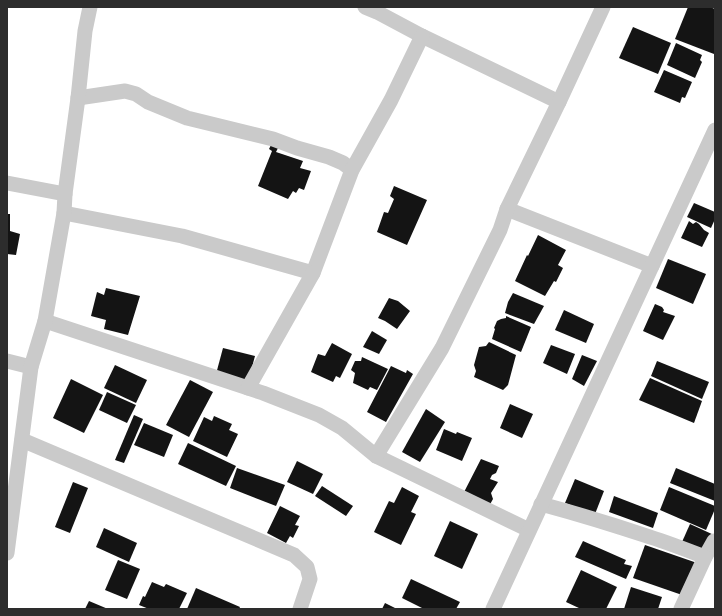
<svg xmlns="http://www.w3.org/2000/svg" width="722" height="616" viewBox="0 0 722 616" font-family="'Fira Sans',sans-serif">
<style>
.building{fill:#141414}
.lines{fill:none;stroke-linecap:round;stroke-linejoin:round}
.minor{stroke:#cacaca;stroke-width:15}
</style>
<rect width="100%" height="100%" fill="#fff"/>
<g class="building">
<path d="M688,7H710L715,9V51L714,54L675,39Z"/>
<path d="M633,27L671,43L658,74L619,58Z"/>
<path d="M676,43L702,55L700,60L702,62L695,78L667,65Z"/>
<path d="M664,70L692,82L685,98L682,97L680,103L654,92Z"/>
<path d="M271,145L278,148L276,152L303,161L300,168L311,171L304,190L299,188L296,193L293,191L288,199L258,186L272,151L269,149Z"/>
<path d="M394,186L427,200L407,245L377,232L384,212L388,213L394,199L390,196Z"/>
<path d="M694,203L715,212V219L711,228L687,217Z"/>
<path d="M7,214H10V231L20,234L16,255L7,254Z"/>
<path d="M689,221L693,224L696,222L699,224L704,230L709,233L702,247L681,238Z"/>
<path d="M538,235L566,250L558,265L563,268L556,282L554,281L545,296L515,281L527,255L528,256Z"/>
<path d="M668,259L706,274L693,304L656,288Z"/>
<path d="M106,288L140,296L128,335L104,329L106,320L91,316L97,292L104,295Z"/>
<path d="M513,293L544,306L534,324L505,313L508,302Z"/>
<path d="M389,298L398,301L410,311L397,329L385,321L378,318Z"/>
<path d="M655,304L662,307L664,310L663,312L675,316L663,340L643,331Z"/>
<path d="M564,310L594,324L586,343L555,330Z"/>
<path d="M506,316L531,327L521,352L492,339L495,329L494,328L497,321L501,319L506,318Z"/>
<path d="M372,331L387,340L379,354L363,347Z"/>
<path d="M489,342L516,355L508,385L503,390L474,377L476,371L474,365L479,347L486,346Z"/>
<path d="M332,343L352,354L340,378L336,376L333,382L311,372L318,354L325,356Z"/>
<path d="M551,345L575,354L567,374L543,363Z"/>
<path d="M223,348L255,356L248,382L216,374Z"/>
<path d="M582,355L597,361L584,386L572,379Z"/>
<path d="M362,357L388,369L377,390L370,387L368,390L353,383L355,373L351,370L355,361H361Z"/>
<path d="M657,361L709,382L702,399L651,376Z"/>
<path d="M115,365L147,380L136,403L104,388Z"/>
<path d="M391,366L406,373L407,370L413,374L386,422L367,412Z"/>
<path d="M650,378L702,401L694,423L639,400Z"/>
<path d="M71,379L103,395L84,433L53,418Z"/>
<path d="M190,380L213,392L189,437L166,425Z"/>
<path d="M107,392L136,405L127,423L99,410Z"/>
<path d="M510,404L533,414L522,438L500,428Z"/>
<path d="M426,409L445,422L420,462L402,452Z"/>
<path d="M134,415L143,419L124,463L115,460Z"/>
<path d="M214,416L232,424L229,430L238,434L227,457L193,441L204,417L212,421Z"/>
<path d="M144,423L173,435L164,457L134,445Z"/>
<path d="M444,429L456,434L457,432L472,438L462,461L436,450Z"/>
<path d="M188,443L236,466L226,486L178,464Z"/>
<path d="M481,459L499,466L496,473L492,475L490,479L498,482L491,493L493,499L488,508L462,496Z"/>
<path d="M297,461L323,474L313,494L287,482Z"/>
<path d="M237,468L285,485L276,506L230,488Z"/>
<path d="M676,468L715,484V501L670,483Z"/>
<path d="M575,479L604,491L595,514L565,503Z"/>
<path d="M73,482L88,488L70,533L55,527Z"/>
<path d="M322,486L353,506L346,516L315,496Z"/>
<path d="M402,487L419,496L411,512L416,514L401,545L374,532L389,501L394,503Z"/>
<path d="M669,487L715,506V509L706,530L660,510Z"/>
<path d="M614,496L658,513L653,528L609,512Z"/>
<path d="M280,506L300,516L295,525L299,526L293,538L290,536L286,543L267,533Z"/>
<path d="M450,521L478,534L462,569L434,556Z"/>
<path d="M690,524L714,535L705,553L682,542Z"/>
<path d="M104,528L137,543L129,562L96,547Z"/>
<path d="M583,541L626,560L624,564L632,566L626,579L575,557Z"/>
<path d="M645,545L700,564L685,596L633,578Z"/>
<path d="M118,560L140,569L127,599L105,590Z"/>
<path d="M581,570L617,587L606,609H581L566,602Z"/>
<path d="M411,579L460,602L456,609H424L402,598Z"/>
<path d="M152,582L164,587L166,584L187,593L179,609H149L139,605L143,596L145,597Z"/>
<path d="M631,587L662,597L658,609H624Z"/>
<path d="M196,588L240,607L239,609H187Z"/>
<path d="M89,601L108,609H85Z"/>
<path d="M385,603L397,609H382Z"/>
</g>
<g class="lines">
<g class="minor">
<path d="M365,7L377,12L422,36L559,102"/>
<path d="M78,98L125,91L136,94L148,102L187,118L273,139L297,148L329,157L343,163L352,170"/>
<path d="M7,183L65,194"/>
<path d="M507,209L652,266"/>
<path d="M64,213L182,236L313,273L352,170L391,100L422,36"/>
<path d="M45,321L263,393L319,415L342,428L376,456L529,530"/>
<path d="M7,361L31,367"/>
<path d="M248,388L313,273"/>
<path d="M22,440L294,555L307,567L310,579L300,609"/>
<path d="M376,456L442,348L500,230L507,209L559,102L603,7"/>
<path d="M541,504C578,514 614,525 650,537C669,543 687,550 705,557L714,541H715"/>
<path d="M7,553L31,367L45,321L64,213L65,194L78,98L85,31L90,7"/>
<path d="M493,609L715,130"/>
<path d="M681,609L705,557"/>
</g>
</g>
<rect width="722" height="616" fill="none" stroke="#2d2d2d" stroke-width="16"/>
</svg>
